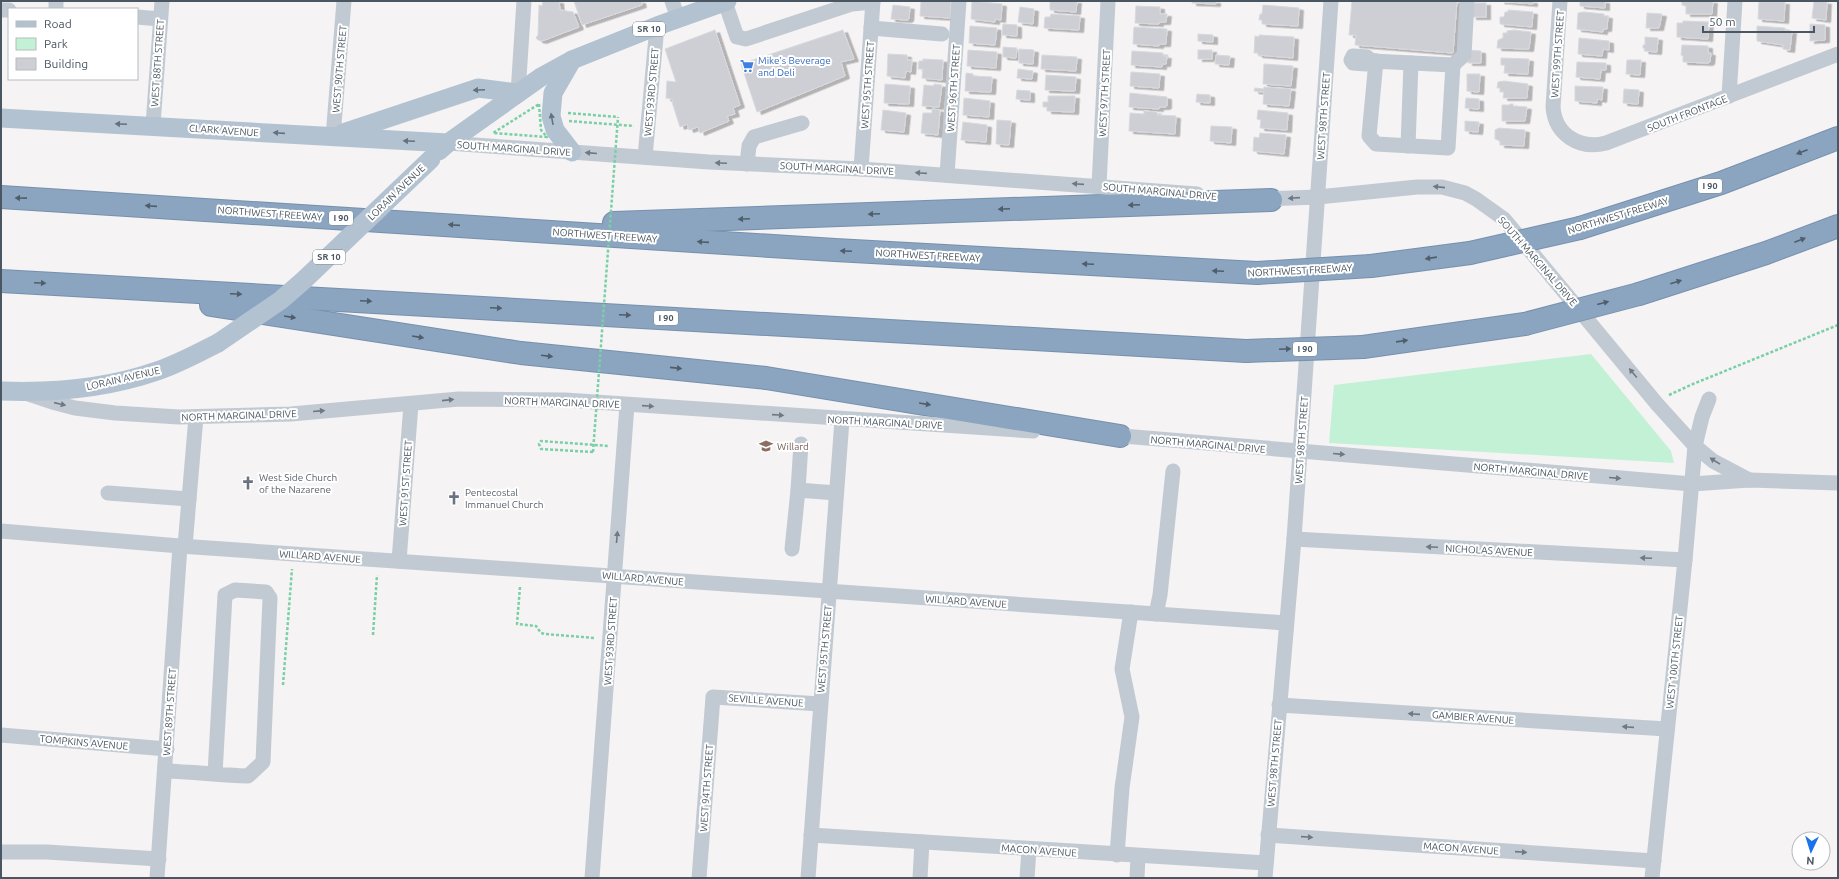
<svg xmlns="http://www.w3.org/2000/svg" width="1839" height="879" viewBox="0 0 1839 879" font-family="Ubuntu,sans-serif">
<style>
.green{fill:#c3f1d5}
.building{fill:#cdcfd5;stroke:#d7d9de;filter:url(#shadow)}
.lines{fill:none;stroke-linecap:round;stroke-linejoin:round}
.highway-casing{stroke:#7690ad;stroke-width:24}
.path{stroke:#7ad0a6;stroke-width:2.5;stroke-dasharray:3 2;stroke-linecap:butt}
.minor{stroke:#c1cad2;stroke-width:15}
.major{stroke:#b3c2d1;stroke-width:19}
.highway{stroke:#8ba5c1;stroke-width:22}
.highway-bridge-casing{stroke:#7690ad;stroke-width:24;stroke-linecap:butt}
.path-bridge{stroke:#7ad0a6;stroke-width:2.5;stroke-dasharray:3 2;stroke-linecap:butt}
.major-bridge{stroke:#b3c2d1;stroke-width:19}
.highway-bridge{stroke:#8ba5c1;stroke-width:22}
.oneway{fill:#64717d}
.oneway2{fill:#505e6b}
.oneway3{fill:#6e7983}
.labels{text-anchor:middle;stroke-width:4;stroke-linejoin:round;paint-order:stroke}
.shield{fill:#fff;stroke:#808990;stroke-width:1}
.shield-label{font-size:9px;font-weight:bold;fill:#4a5661}
.street-label{font-size:10px;fill:#4a5661;stroke:#fff}
.shop-label{font-size:10px;fill:#366cbe;stroke:#fff;text-anchor:start}
.education-label{font-size:10px;fill:#785e54;stroke:#fff;text-anchor:start}
.worship-label{font-size:10px;fill:#5b616d;stroke:#fff;text-anchor:start}
</style>
<defs>
<filter id="shadow"><feDropShadow dx="4.5" dy="2.5" stdDeviation="0" flood-color="#0004"/></filter>
</defs>
<rect width="100%" height="100%" fill="#f5f3f3"/>
<path class="green" d="M1591,354L1671,451L1674,463L1329,443L1334,385Z"/>
<g class="building">
<path d="M543,1H559L560,10L573,12L579,27L542,41L538,40L536,38L538,35L539,5L542,6Z"/>
<path d="M574,1H641L642,5L582,25Z"/>
<path d="M921,1H951L950,18L920,16Z"/>
<path d="M972,1L1002,4L1001,20L995,19V22L971,19Z"/>
<path d="M1050,1H1077L1076,12L1050,10Z"/>
<path d="M1192,1H1216V4L1192,3Z"/>
<path d="M1352,1H1457L1453,53L1355,45L1356,35H1349Z"/>
<path d="M1500,1H1533V4Z"/>
<path d="M1580,1H1605V8L1580,6Z"/>
<path d="M1682,1H1713L1712,14H1686V6L1682,5Z"/>
<path d="M1814,1L1827,2L1826,20L1812,18Z"/>
<path d="M1759,2H1785L1784,21L1758,19Z"/>
<rect x="1472" y="3" width="14" height="14"/>
<path d="M893,5L910,7L909,19L907,20L891,19Z"/>
<path d="M1263,5L1299,8L1298,26L1262,24V20H1259L1260,14H1262Z"/>
<path d="M1136,6L1160,7V14H1167L1166,22H1159V24L1135,23Z"/>
<path d="M1020,7L1034,9L1033,24L1018,22Z"/>
<path d="M1508,10L1533,12L1532,27L1500,24V17H1504L1505,12H1508Z"/>
<path d="M1584,12L1604,14V16H1608L1607,29H1603V32L1577,29L1578,13Z"/>
<path d="M1647,13L1662,14L1659,28H1646Z"/>
<path d="M1051,14L1080,16L1079,30L1044,28L1045,17H1050Z"/>
<path d="M1683,21L1709,22L1708,39L1677,37V23H1683Z"/>
<path d="M1003,24L1017,25V36L1002,35Z"/>
<path d="M1810,24L1825,25V40L1810,41Z"/>
<path d="M970,26L997,28L995,45L969,43Z"/>
<path d="M1757,26L1785,28V31H1792L1790,50L1783,49V45L1757,41Z"/>
<path d="M1134,27L1167,29L1166,44H1159V46L1133,44Z"/>
<path d="M715,30L740,105L733,108L735,114L727,116L729,121L700,133L698,127L689,130L687,124L680,127L672,102H673L672,99L666,98L667,81L676,82L665,49Z"/>
<path d="M843,30L854,59L841,62L845,76L757,112L741,64Z"/>
<path d="M1514,30L1531,32L1529,49L1497,48L1498,40L1503,38V33H1507V31Z"/>
<path d="M1198,34L1213,35V42L1198,41Z"/>
<path d="M1259,35L1294,37L1293,58L1258,55V53H1254L1255,36L1259,37Z"/>
<path d="M1645,37L1658,38L1657,52L1644,51L1645,49L1643,48V45H1645Z"/>
<path d="M1579,38L1609,41V50L1603,49L1602,56L1578,54Z"/>
<path d="M1682,45L1708,46V53H1711L1710,62L1708,63L1683,62V56L1681,55Z"/>
<path d="M1003,47L1017,48L1016,58L1003,57Z"/>
<path d="M1019,49L1034,50L1033,64L1019,63Z"/>
<path d="M968,50L997,52L996,68L967,66Z"/>
<rect x="1198" y="50" width="14" height="9"/>
<path d="M1469,50L1481,51V63H1468Z"/>
<path d="M1132,51L1163,53V56H1167L1166,64H1162V67L1131,65Z"/>
<path d="M888,54L907,55V60H912L911,72L906,71L905,78L887,76Z"/>
<path d="M1042,55L1077,57L1076,71L1041,69Z"/>
<path d="M1216,55L1230,56L1229,65L1215,64Z"/>
<path d="M1501,58L1529,59L1528,74L1504,73L1505,65H1501Z"/>
<path d="M923,59L943,60L942,80L922,78L923,69H918L919,61H923Z"/>
<path d="M1627,60H1641L1640,75L1626,74Z"/>
<path d="M1577,62L1606,63V70H1601L1600,79L1576,77Z"/>
<path d="M1264,64L1293,66L1291,86L1263,84Z"/>
<path d="M1018,69L1033,71L1032,79L1017,78Z"/>
<path d="M1131,72L1160,74L1159,88L1130,86Z"/>
<path d="M966,73L973,74V76L992,77L991,92L965,91Z"/>
<path d="M1467,74H1480L1479,92L1467,91Z"/>
<path d="M1046,75L1076,77L1075,91L1045,90Z"/>
<path d="M1504,81L1528,84L1527,98H1503L1504,92H1500V88H1497L1498,82Z"/>
<path d="M885,84L910,86L909,104L884,103Z"/>
<path d="M934,84L942,85L939,107L922,106L924,85L934,86Z"/>
<path d="M1575,86L1603,87L1602,100L1597,99V103L1575,101Z"/>
<path d="M1264,87L1291,89L1289,106L1263,104L1264,92L1254,91L1255,88L1264,89Z"/>
<path d="M1624,89L1639,90L1638,104L1623,103Z"/>
<path d="M1017,90L1030,91V100L1016,99Z"/>
<path d="M1130,93L1167,97V106L1165,107H1159V109L1129,107Z"/>
<path d="M1197,94L1210,95V103L1196,102Z"/>
<path d="M1048,96H1075L1074,112L1047,111V107H1043V102H1048Z"/>
<path d="M964,98L990,101L989,117L963,115Z"/>
<path d="M1466,98L1479,99V109L1465,108Z"/>
<path d="M1510,104H1513V106L1527,107L1525,121H1502V105H1510Z"/>
<path d="M932,109L940,110L938,135L921,133L923,113H932Z"/>
<path d="M883,110L906,113L904,132L881,130Z"/>
<path d="M1258,110L1288,113L1287,130L1260,128L1261,120L1257,119Z"/>
<path d="M1144,111L1157,112V115L1176,116L1175,134L1129,131L1130,113L1144,114Z"/>
<path d="M997,120L1011,121L1009,145L996,144Z"/>
<path d="M1465,121L1479,122L1478,132L1465,131Z"/>
<path d="M963,122L987,125L986,142L961,140Z"/>
<path d="M1211,126L1232,127L1231,143L1210,141Z"/>
<path d="M1499,128L1525,130L1524,146L1500,145V141L1495,139V130Z"/>
<path d="M1260,133L1286,135L1284,154L1253,151L1254,137L1259,138Z"/>
</g>
<g class="lines">
<g class="highway-casing">
<g id="highway">
<path d="M1,197L835,250L1257,273"/>
<path d="M614,223L1271,200"/>
<path d="M1580,228L1721,183L1838,138"/>
<path d="M1371,266L1470,253"/>
<path d="M1,281L1246,351"/>
<path d="M1639,294L1766,253L1838,226"/>
<path d="M211,305L521,353L766,378L1120,436"/>
<path d="M1363,347L1525,324"/>
</g>
</g>
<g class="path">
<path d="M539,104L541,130L547,137L493,133Z"/>
<path d="M568,113L618,117"/>
<path d="M569,121L634,126"/>
<path d="M1669,395L1693,384L1838,325"/>
<path d="M593,452L541,449L539,444L541,441L609,446"/>
<path d="M520,587L517,624L536,626L541,633L545,634L595,638"/>
<path d="M373,635L377,575"/>
<path d="M283,685L292,569"/>
</g>
<g class="minor">
<path d="M672,1L678,18"/>
<path d="M1560,1L1553,107C1555,135 1580,150 1606,143L1838,54"/>
<path d="M725,2L737,37L746,39L852,4L873,2"/>
<path d="M56,9V1"/>
<path d="M1,10H9"/>
<path d="M137,17L160,19"/>
<path d="M871,28L942,34"/>
<path d="M1353,56L1367,57L1372,61L1366,64L1353,63L1351,60Z"/>
<path d="M1372,61L1453,65L1448,148L1376,144L1369,136L1376,61"/>
<path d="M1453,65L1464,55L1467,1"/>
<path d="M518,93L524,1"/>
<path d="M1729,96L1735,1"/>
<path d="M153,125L162,1"/>
<path d="M333,137L344,1"/>
<path d="M448,143L709,162L861,169L1197,194"/>
<path d="M1408,146L1411,63"/>
<path d="M645,157L657,26"/>
<path d="M747,164L749,146L754,137L802,123"/>
<path d="M861,169L873,1"/>
<path d="M947,175L959,1"/>
<path d="M1099,186L1108,1"/>
<path d="M1263,199L1318,197L1417,187H1442L1465,193L1476,199L1504,219L1657,404L1695,446L1713,461L1749,480"/>
<path d="M28,394L52,402L75,408L115,413L179,417L291,414L459,399L565,400L1033,431"/>
<path d="M1111,435L1692,484L1749,480L1838,483"/>
<path d="M798,490L801,444"/>
<path d="M108,493L189,499"/>
<path d="M1,531L180,546L1286,623"/>
<path d="M1294,539L1685,560"/>
<path d="M185,546L196,417"/>
<path d="M792,549L798,490L836,493"/>
<path d="M399,561L411,404"/>
<path d="M1156,614L1160,595L1173,471"/>
<path d="M1279,705L1667,729"/>
<path d="M1,735L167,749"/>
<path d="M165,771C193,772 220,775 248,776L263,762L270,598L266,592L235,590L225,595L215,774"/>
<path d="M811,835L1266,863"/>
<path d="M1268,835L1654,861"/>
<path d="M1,852H47L159,859"/>
<path d="M1117,855L1122,788L1132,717L1122,669L1131,612"/>
<path d="M157,878L180,546"/>
<path d="M592,878L627,405"/>
<path d="M699,878L713,697L820,704"/>
<path d="M808,878L842,420"/>
<path d="M920,878L922,842"/>
<path d="M1027,878L1029,849"/>
<path d="M1137,878L1138,856"/>
<path d="M1265,878L1294,539L1331,1"/>
<path d="M1652,878L1685,560L1695,446L1702,417L1709,399"/>
</g>
<g class="major">
<path d="M572,60L553,93L551,116L555,130L572,152"/>
<path d="M1,118L448,143"/>
<path d="M343,133L478,88L518,93"/>
<path d="M439,151L448,143L541,77L572,60L657,26L727,1"/>
<path d="M1,391C53,393 108,388 157,371C178,364 198,353 218,343"/>
</g>
<use href="#highway" class="highway"/>
<g class="highway-bridge-casing">
<g id="highway-bridge">
<path d="M1470,253L1580,228"/>
<path d="M1257,273L1371,266"/>
<path d="M1525,324L1639,294"/>
<path d="M1246,351L1363,347"/>
</g>
</g>
<path class="path-bridge" d="M593,452L618,117"/>
<path class="major-bridge" d="M218,343L281,300L304,280L431,159"/>
<use href="#highway-bridge" class="highway-bridge"/>
</g>
<defs><path id="oneway-solid" d="M-6-.8H1V-3.2L6.5 0L1 3.2V.8H-6Z"/></defs>
<g class="oneway">
<use href="#oneway-solid" transform="translate(479 90) rotate(177)"/>
<use href="#oneway-solid" transform="translate(552 119) rotate(-100)"/>
<use href="#oneway-solid" transform="translate(121 124) rotate(-177)"/>
<use href="#oneway-solid" transform="translate(279 133) rotate(-176)"/>
<use href="#oneway-solid" transform="translate(409 141) rotate(-177)"/>
</g>
<g class="oneway2">
<use href="#oneway-solid" transform="translate(1802 152) rotate(159)"/>
<use href="#oneway-solid" transform="translate(21 198) rotate(-179)"/>
<use href="#oneway-solid" transform="translate(1134 205) rotate(178)"/>
<use href="#oneway-solid" transform="translate(151 206) rotate(-176)"/>
<use href="#oneway-solid" transform="translate(1004 209) rotate(178)"/>
<use href="#oneway-solid" transform="translate(874 214) rotate(178)"/>
<use href="#oneway-solid" transform="translate(744 219) rotate(178)"/>
<use href="#oneway-solid" transform="translate(454 225) rotate(-176)"/>
<use href="#oneway-solid" transform="translate(1800 240) rotate(-21)"/>
<use href="#oneway-solid" transform="translate(703 242) rotate(-176)"/>
<use href="#oneway-solid" transform="translate(846 251) rotate(-177)"/>
<use href="#oneway-solid" transform="translate(1431 258) rotate(172)"/>
<use href="#oneway-solid" transform="translate(1088 264) rotate(-177)"/>
<use href="#oneway-solid" transform="translate(1218 271) rotate(-177)"/>
<use href="#oneway-solid" transform="translate(1676 282) rotate(-18)"/>
<use href="#oneway-solid" transform="translate(40 283) rotate(3)"/>
<use href="#oneway-solid" transform="translate(236 294) rotate(3)"/>
<use href="#oneway-solid" transform="translate(366 301) rotate(3)"/>
<use href="#oneway-solid" transform="translate(1603 303) rotate(-15)"/>
<use href="#oneway-solid" transform="translate(496 308) rotate(3)"/>
<use href="#oneway-solid" transform="translate(625 315) rotate(3)"/>
<use href="#oneway-solid" transform="translate(290 317) rotate(9)"/>
<use href="#oneway-solid" transform="translate(418 337) rotate(9)"/>
<use href="#oneway-solid" transform="translate(1402 341) rotate(-8)"/>
<use href="#oneway-solid" transform="translate(1285 349) rotate(-2)"/>
<use href="#oneway-solid" transform="translate(547 356) rotate(7)"/>
<use href="#oneway-solid" transform="translate(676 368) rotate(6)"/>
<use href="#oneway-solid" transform="translate(925 404) rotate(9)"/>
</g>
<g class="oneway3">
<use href="#oneway-solid" transform="translate(591 153) rotate(-175)"/>
<use href="#oneway-solid" transform="translate(721 163) rotate(-177)"/>
<use href="#oneway-solid" transform="translate(921 173) rotate(-176)"/>
<use href="#oneway-solid" transform="translate(1078 184) rotate(-176)"/>
<use href="#oneway-solid" transform="translate(1439 187) rotate(-174)"/>
<use href="#oneway-solid" transform="translate(1294 198) rotate(176)"/>
<use href="#oneway-solid" transform="translate(1633 373) rotate(-130)"/>
<use href="#oneway-solid" transform="translate(448 400) rotate(-6)"/>
<use href="#oneway-solid" transform="translate(60 404) rotate(13)"/>
<use href="#oneway-solid" transform="translate(648 406) rotate(4)"/>
<use href="#oneway-solid" transform="translate(319 411) rotate(-5)"/>
<use href="#oneway-solid" transform="translate(778 415) rotate(4)"/>
<use href="#oneway-solid" transform="translate(1339 454) rotate(5)"/>
<use href="#oneway-solid" transform="translate(1715 461) rotate(-148)"/>
<use href="#oneway-solid" transform="translate(1615 478) rotate(5)"/>
<use href="#oneway-solid" transform="translate(617 537) rotate(-85)"/>
<use href="#oneway-solid" transform="translate(1432 547) rotate(-177)"/>
<use href="#oneway-solid" transform="translate(1646 558) rotate(-177)"/>
<use href="#oneway-solid" transform="translate(1414 714) rotate(-176)"/>
<use href="#oneway-solid" transform="translate(1628 727) rotate(-176)"/>
<use href="#oneway-solid" transform="translate(1307 837) rotate(4)"/>
<use href="#oneway-solid" transform="translate(1521 852) rotate(4)"/>
</g>
<defs>
<g id="supermarket-bare" transform="scale(1.08)"><path d="M-6-5.5h2.5l.6 2H6L4.5 2H-2.5L-4.4-4H-6ZM-1.5 3.2a1.3 1.3 0 1 0 .1 0ZM3 3.2a1.3 1.3 0 1 0 .1 0Z" fill="#3f7fe0" stroke="#fff" stroke-width="2.5" paint-order="stroke"/></g>
<g id="school-bare" transform="scale(1.08)"><path d="M0-5L7-2L0 1L-7-2ZM-4 1L0 2.5L4 1V4Q0 6-4 4Z" fill="#8d6e63" stroke="#fff" stroke-width="2.5" paint-order="stroke"/></g>
<g id="church-bare" transform="scale(1.08)"><path d="M-1.2-6h2.4v3.5h3.3v2.4h-3.3V6h-2.4V-.1h-3.3v-2.4h3.3Z" fill="#6b7280" stroke="#fff" stroke-width="2.5" paint-order="stroke"/></g>
</defs>
<g fill-rule="evenodd">
<use href="#supermarket-bare" x="747" y="66"/>
<use href="#school-bare" x="766" y="446"/>
<use href="#church-bare" x="248" y="483"/>
<use href="#church-bare" x="454" y="498"/>
</g>
<g class="labels">
<g class="shield">
<rect x="633" y="22" width="32" height="14" rx="3"/>
<rect x="1698" y="179" width="24" height="14" rx="3"/>
<rect x="329" y="211" width="24" height="14" rx="3"/>
<rect x="313" y="250" width="32" height="14" rx="3"/>
<rect x="654" y="311" width="24" height="14" rx="3"/>
<rect x="1293" y="342" width="24" height="14" rx="3"/>
</g>
<g class="shield-label">
<text x="649" y="32">SR 10</text>
<text x="1710" y="189">I 90</text>
<text x="341" y="221">I 90</text>
<text x="329" y="260">SR 10</text>
<text x="666" y="321">I 90</text>
<text x="1305" y="352">I 90</text>
</g>
<g class="street-label">
<text transform="translate(1557 54) rotate(-86)" y="4">WEST 99TH STREET</text>
<text transform="translate(157 63) rotate(-86)" y="4">WEST 88TH STREET</text>
<text transform="translate(339 69) rotate(-85)" y="4">WEST 90TH STREET</text>
<text transform="translate(867 85) rotate(-86)" y="4">WEST 95TH STREET</text>
<text transform="translate(953 88) rotate(-86)" y="4">WEST 96TH STREET</text>
<text transform="translate(651 92) rotate(-85)" y="4">WEST 93RD STREET</text>
<text transform="translate(1104 93) rotate(-87)" y="4">WEST 97TH STREET</text>
<text transform="translate(1687 113) rotate(-21)" y="4">SOUTH FRONTAGE</text>
<text transform="translate(1323 116) rotate(-86)" y="4">WEST 98TH STREET</text>
<text transform="translate(224 130) rotate(4)" y="4">CLARK AVENUE</text>
<text transform="translate(514 148) rotate(4)" y="4">SOUTH MARGINAL DRIVE</text>
<text transform="translate(837 168) rotate(3)" y="4">SOUTH MARGINAL DRIVE</text>
<text transform="translate(1160 191) rotate(5)" y="4">SOUTH MARGINAL DRIVE</text>
<text transform="translate(396 192) rotate(-44)" y="4">LORAIN AVENUE</text>
<text transform="translate(270 213) rotate(4)" y="4">NORTHWEST FREEWAY</text>
<text transform="translate(1618 215) rotate(-17)" y="4">NORTHWEST FREEWAY</text>
<text transform="translate(605 235) rotate(4)" y="4">NORTHWEST FREEWAY</text>
<text transform="translate(928 255) rotate(3)" y="4">NORTHWEST FREEWAY</text>
<text transform="translate(1538 261) rotate(49)" y="4">SOUTH MARGINAL DRIVE</text>
<text transform="translate(1300 270) rotate(-3)" y="4">NORTHWEST FREEWAY</text>
<text transform="translate(123 378) rotate(-13)" y="4">LORAIN AVENUE</text>
<text transform="translate(562 402) rotate(2)" y="4">NORTH MARGINAL DRIVE</text>
<text transform="translate(239 415) rotate(-2)" y="4">NORTH MARGINAL DRIVE</text>
<text transform="translate(885 422) rotate(3)" y="4">NORTH MARGINAL DRIVE</text>
<text transform="translate(1301 440) rotate(-86)" y="4">WEST 98TH STREET</text>
<text transform="translate(1208 444) rotate(5)" y="4">NORTH MARGINAL DRIVE</text>
<text transform="translate(1531 471) rotate(5)" y="4">NORTH MARGINAL DRIVE</text>
<text transform="translate(405 483) rotate(-86)" y="4">WEST 91ST STREET</text>
<text transform="translate(1489 550) rotate(3)" y="4">NICHOLAS AVENUE</text>
<text transform="translate(320 556) rotate(4)" y="4">WILLARD AVENUE</text>
<text transform="translate(643 578) rotate(5)" y="4">WILLARD AVENUE</text>
<text transform="translate(966 601) rotate(4)" y="4">WILLARD AVENUE</text>
<text transform="translate(610 641) rotate(-86)" y="4">WEST 93RD STREET</text>
<text transform="translate(824 649) rotate(-85)" y="4">WEST 95TH STREET</text>
<text transform="translate(1674 662) rotate(-84)" y="4">WEST 100TH STREET</text>
<text transform="translate(766 700) rotate(4)" y="4">SEVILLE AVENUE</text>
<text transform="translate(169 712) rotate(-86)" y="4">WEST 89TH STREET</text>
<text transform="translate(1473 717) rotate(4)" y="4">GAMBIER AVENUE</text>
<text transform="translate(84 742) rotate(5)" y="4">TOMPKINS AVENUE</text>
<text transform="translate(1274 763) rotate(-85)" y="4">WEST 98TH STREET</text>
<text transform="translate(706 788) rotate(-86)" y="4">WEST 94TH STREET</text>
<text transform="translate(1461 848) rotate(4)" y="4">MACON AVENUE</text>
<text transform="translate(1039 850) rotate(4)" y="4">MACON AVENUE</text>
</g>
<g class="shop-label">
<text x="758" y="64">Mike's Beverage<tspan x="758" dy="12">and Deli</tspan></text>
</g>
<g class="education-label">
<text x="777" y="450">Willard</text>
</g>
<g class="worship-label">
<text x="259" y="481">West Side Church<tspan x="259" dy="12">of the Nazarene</tspan></text>
<text x="465" y="496">Pentecostal<tspan x="465" dy="12">Immanuel Church</tspan></text>
</g>
</g>
<rect width="1839" height="879" fill="none" stroke="#4a5661" stroke-width="4"/>
<rect x="8" y="8" width="130" height="72" fill="#ffffff" stroke="#b7bbc0"/>
<rect x="16" y="21" width="20" height="6" fill="#b3c2d1" stroke="#b7bbc0"/>
<text x="44" y="28" font-size="12" fill="#4a5661">Road</text>
<rect x="16" y="38" width="20" height="12" fill="#c3f1d5" stroke="#b7bbc0"/>
<text x="44" y="48" font-size="12" fill="#4a5661">Park</text>
<rect x="16" y="58" width="20" height="12" fill="#cdcfd5" stroke="#b7bbc0"/>
<text x="44" y="68" font-size="12" fill="#4a5661">Building</text>
<g transform="translate(1811 851) rotate(184)"><circle r="19" fill="#ffffff" stroke="#b7bbc0"/>
<path d="M0-3L7 15L0 10L-7 15Z" fill="#1a73e8"/>
<text y="-6" font-size="11" font-weight="bold" text-anchor="middle" fill="#4a5661">N</text>
</g>
<path d="M1703 26v6h111v-6" fill="none" stroke="#4a5661" stroke-width="2"/>
<text x="1709" y="26" font-size="12" fill="#4a5661" stroke="#ffffff" stroke-width="3" paint-order="stroke">50 m</text>
</svg>
